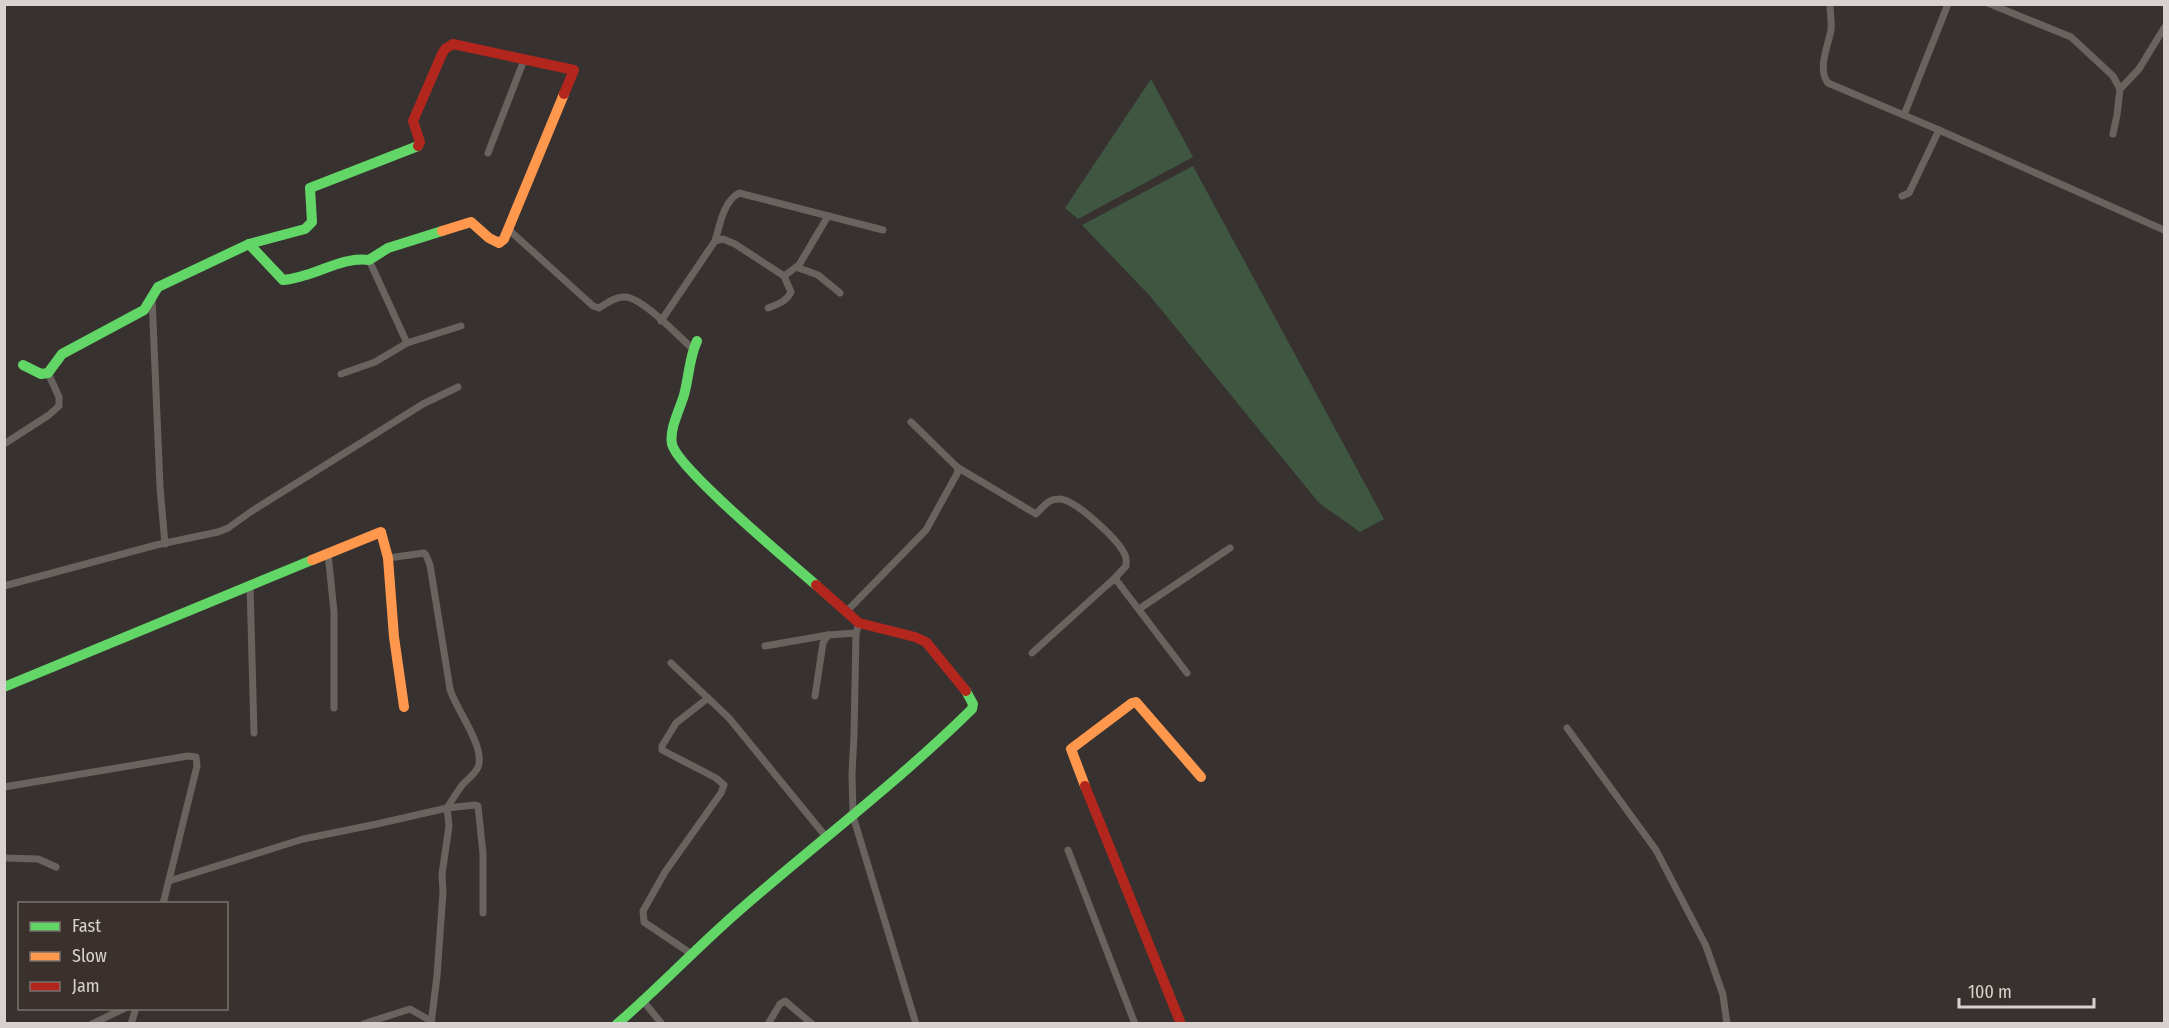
<svg xmlns="http://www.w3.org/2000/svg" width="2169" height="1028" viewBox="0 0 2169 1028" font-family="'Fira Sans Condensed',sans-serif">
<style>
.green{fill:#3f5641}
.lines{fill:none;stroke-linecap:round;stroke-linejoin:round}
.street{stroke:#69635f;stroke-width:7}
.fast{stroke:#63d668;stroke-width:10}
.slow{stroke:#ff974d;stroke-width:10}
.jam{stroke:#b3261e;stroke-width:10}
</style>
<rect width="100%" height="100%" fill="#373230"/>
<g class="green">
<path d="M1151,79L1193,157L1078,219L1065,208Z"/>
<path d="M1193,166L1384,519L1360,532L1319,503L1150,296L1082,225Z"/>
</g>
<g class="lines">
<g class="street">
<path d="M1830,4C1830,13 1832,22 1831,30C1828,46 1817,69 1828,83L1939,130"/>
<path d="M1990,4L2071,37L2113,76L2120,89L2117,115L2113,134"/>
<path d="M2120,89L2139,69L2164,28"/>
<path d="M1904,115L1948,4"/>
<path d="M488,153L524,60"/>
<path d="M1902,196L1909,193L1939,130L2164,230"/>
<path d="M508,229L593,306L599,308C607,303 616,296 625,297C643,298 678,336 693,349"/>
<path d="M715,241C720,225 723,202 739,193L883,230"/>
<path d="M369,260L407,343L461,326"/>
<path d="M796,267L818,275L840,293"/>
<path d="M784,276L799,265L828,216"/>
<path d="M152,297L160,487L165,544"/>
<path d="M661,321L715,241L723,239L735,244L784,276L791,292C786,302 778,304 768,308"/>
<path d="M341,374L375,362L407,343"/>
<path d="M4,444L49,415L59,406V397L48,373"/>
<path d="M957,467L1036,514C1044,506 1048,499 1059,499C1074,498 1117,539 1124,553C1127,557 1126,561 1126,566L1113,580"/>
<path d="M328,553L334,612V708"/>
<path d="M388,558L424,553L426,555L430,565L450,689C455,708 486,747 478,767C476,773 468,779 463,784C457,792 452,800 447,808L449,826L442,874L443,892L437,976L431,1024"/>
<path d="M250,585L254,733"/>
<path d="M4,586L156,545L218,532L228,528L252,511L423,404L458,387"/>
<path d="M1139,609L1230,548"/>
<path d="M847,611L926,530L958,472L957,467L911,422"/>
<path d="M859,623L856,633L854,735L852,774L853,816L916,1024"/>
<path d="M765,646L828,635"/>
<path d="M1032,653L1106,586L1113,580L1117,581L1187,673"/>
<path d="M671,663L729,718L827,838"/>
<path d="M815,696L823,643L828,635L856,633"/>
<path d="M1567,728L1656,850L1706,946L1723,995L1727,1024"/>
<path d="M4,787L188,756L196,757L197,766L163,904"/>
<path d="M1068,850L1135,1024"/>
<path d="M4,858L38,859L56,867"/>
<path d="M169,881L303,839L377,824L447,808L475,805L478,806L483,854V913"/>
<path d="M693,955L644,922L643,911L665,872L721,793L724,785L716,778L662,750V746L676,723L708,698"/>
<path d="M644,1002L662,1024"/>
<path d="M92,1024L125,1008"/>
<path d="M131,1024L136,1008"/>
<path d="M363,1024L410,1009L431,1021"/>
<path d="M768,1024L780,1004L785,1001L812,1024"/>
</g>
<g class="fast">
<path d="M249,244L283,280C313,278 341,256 369,260L388,248L442,231"/>
<path d="M697,341C689,358 689,377 684,395C680,409 669,429 672,444C677,468 791,563 816,585"/>
<path d="M23,365L41,374L48,373L62,354L144,310L158,287L249,244L305,229L312,222L310,188L418,146"/>
<path d="M4,687L312,560"/>
<path d="M617,1024C660,987 698,946 741,909C818,842 899,781 972,709L973,704L966,691"/>
</g>
<g class="slow">
<path d="M442,231L471,222L489,238L499,243L504,239L564,94"/>
<path d="M312,560L381,532L388,558L394,637L404,707"/>
<path d="M1085,786L1071,749L1132,703L1136,702L1201,777"/>
</g>
<g class="jam">
<path d="M418,146L420,142L413,121L442,54L445,49L453,44L574,70L564,94"/>
<path d="M816,585L859,623L915,637L926,642L966,691"/>
<path d="M1085,786L1181,1024"/>
</g>
</g>
<rect width="2169" height="1028" fill="none" stroke="#d7d1cf" stroke-width="12"/>
<rect x="18" y="902" width="210" height="108" fill="#3a312d" stroke="#79716e" stroke-width="1.5"/>
<rect x="30" y="922" width="30" height="9" fill="#63d668" stroke="#79716e" stroke-width="1.5"/>
<text x="72" y="932" font-size="18" fill="#d7d1cf">Fast</text>
<rect x="30" y="952" width="30" height="9" fill="#ff974d" stroke="#79716e" stroke-width="1.5"/>
<text x="72" y="962" font-size="18" fill="#d7d1cf">Slow</text>
<rect x="30" y="982" width="30" height="9" fill="#b3261e" stroke="#79716e" stroke-width="1.5"/>
<text x="72" y="992" font-size="18" fill="#d7d1cf">Jam</text>
<path d="M1959 998v9h135v-9" fill="none" stroke="#d7d1cf" stroke-width="3"/>
<text x="1968" y="998" font-size="18" fill="#d7d1cf" stroke="#3a312d" stroke-width="4.5" paint-order="stroke">100 m</text>
</svg>
